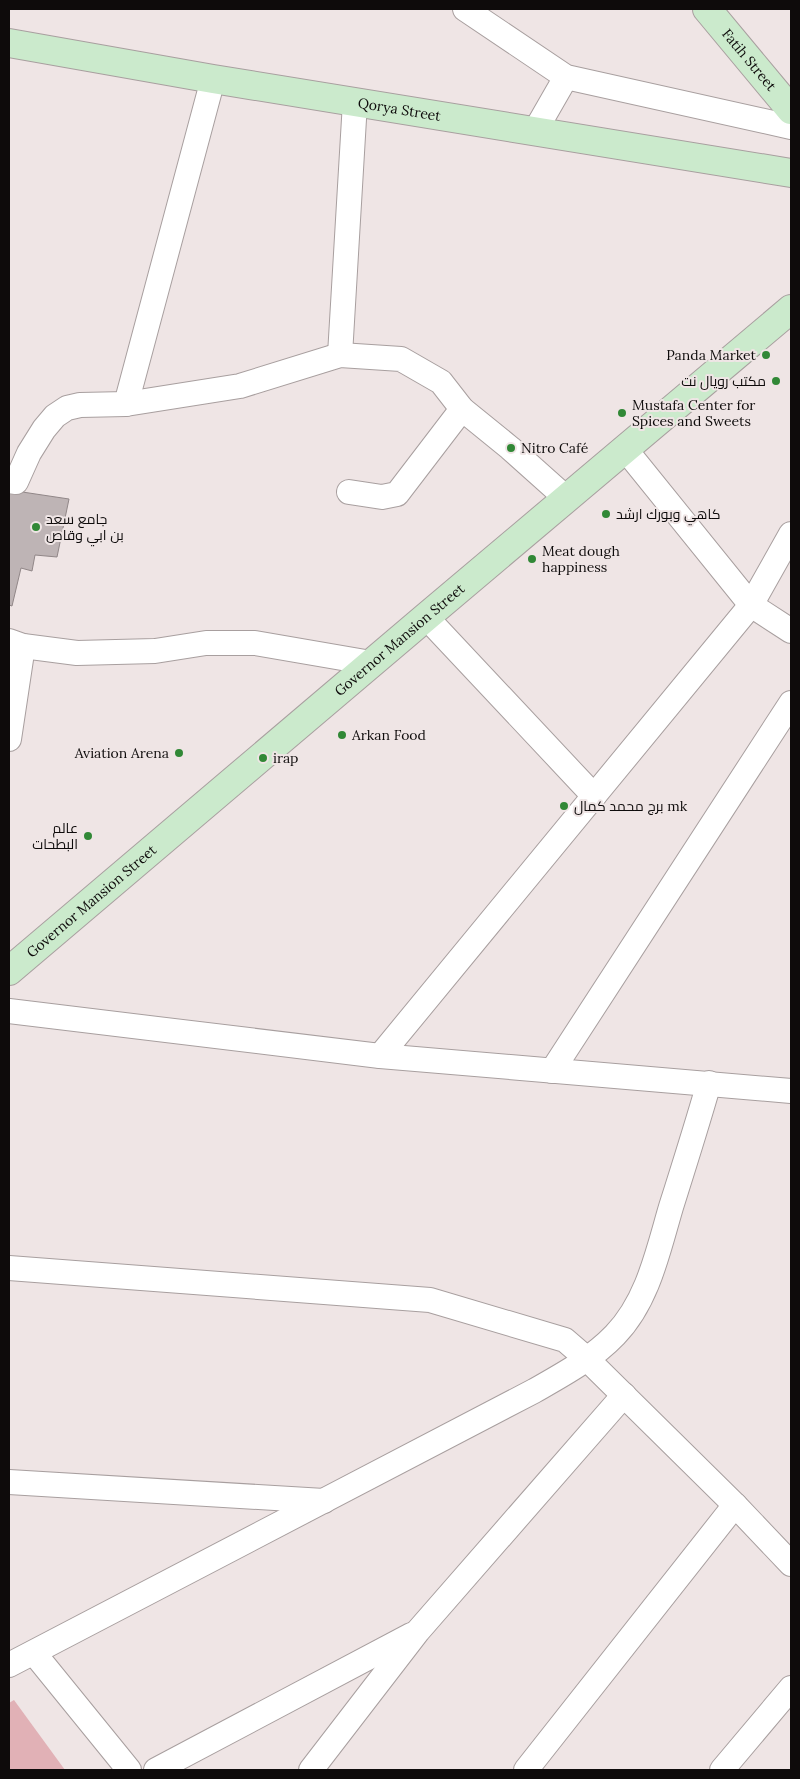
<svg xmlns="http://www.w3.org/2000/svg" width="800" height="1779" viewBox="0 0 800 1779" font-family="Lora,Cairo,serif">
<style>
.green{fill:#e1b1b6}
.building{fill:#beb4b5;stroke:#918788}
.lines{fill:none;stroke-linecap:round;stroke-linejoin:round}
.street-casing{stroke:#a89f9f;stroke-width:26}
.secondary-casing{stroke:#a89f9f;stroke-width:30}
.street{stroke:#fff;stroke-width:24}
.secondary{stroke:#cbeacc;stroke-width:28}
.poi-dot{fill:#318836;stroke:#efe5e5;stroke-width:2}
.labels{text-anchor:middle;stroke-width:4;stroke-linejoin:round;paint-order:stroke}
.street-label{font-size:14px;fill:#0e0b0b;stroke:#efe5e5}
.poi-label{font-size:14px;fill:#0e0b0b;stroke:#efe5e5;text-anchor:start}
</style>
<rect width="100%" height="100%" fill="#efe5e5"/>
<path class="green" d="M14,1700L65,1770H9V1703Z"/>
<path class="building" d="M9,490L69,499L57,557L35,555L32,571L21,568L12,606L9,605Z"/>
<g class="lines">
<g class="street-casing">
<g id="street">
<path d="M465,9L566,77L791,127"/>
<path d="M535,131L566,77"/>
<path d="M340,355L355,102"/>
<path d="M126,404L213,79"/>
<path d="M625,449L751,605L791,631"/>
<path d="M9,481L16,482L29,453L44,429L55,416L67,408L80,405L126,404L240,386L340,355L401,359L441,382L462,409L510,448L566,498"/>
<path d="M349,492L382,497L397,494L462,409"/>
<path d="M426,617L594,796"/>
<path d="M9,641L23,646L77,653L155,651L206,643H255L371,663"/>
<path d="M9,739L23,646"/>
<path d="M9,1011L380,1056L791,1091"/>
<path d="M380,1056L751,605L791,534"/>
<path d="M552,1071L791,703"/>
<path d="M9,1268L430,1300L565,1340L587,1359L735,1505L791,1564"/>
<path d="M9,1482L324,1501"/>
<path d="M34,1653L129,1770"/>
<path d="M9,1665L534,1391C562,1375 592,1359 615,1335C648,1301 658,1251 671,1207C684,1166 697,1125 709,1083"/>
<path d="M156,1770L411,1635"/>
<path d="M311,1770L418,1631L624,1395"/>
<path d="M526,1770L735,1505"/>
<path d="M722,1770L791,1688"/>
</g>
</g>
<g class="secondary-casing">
<g id="secondary">
<path id="s1" d="M707,9L791,110"/>
<path id="s2" d="M9,43L213,79L791,173"/>
<path id="s3" d="M9,971L426,617L791,309"/>
</g>
</g>
<use href="#street" class="street"/>
<use href="#secondary" class="secondary"/>
</g>
<g class="poi-dot">
<circle cx="766" cy="355" r="5"/>
<circle cx="776" cy="381" r="5"/>
<circle cx="622" cy="413" r="5"/>
<circle cx="511" cy="448" r="5"/>
<circle cx="606" cy="514" r="5"/>
<circle cx="36" cy="527" r="5"/>
<circle cx="532" cy="559" r="5"/>
<circle cx="342" cy="735" r="5"/>
<circle cx="179" cy="753" r="5"/>
<circle cx="263" cy="758" r="5"/>
<circle cx="564" cy="806" r="5"/>
<circle cx="88" cy="836" r="5"/>
</g>
<g class="labels">
<g class="street-label">
<text dy="5" stroke="none"><textPath href="#s1" startOffset="66">Fatih Street</textPath></text>
<text dy="5" stroke="none"><textPath href="#s2" startOffset="396">Qorya Street</textPath></text>
<text dy="5" stroke="none"><textPath href="#s3" startOffset="512">Governor Mansion Street</textPath></text>
<text dy="5" stroke="none"><textPath href="#s3" startOffset="108">Governor Mansion Street</textPath></text>
</g>
<g class="poi-label">
<text x="756" y="360" text-anchor="end">Panda Market</text>
<text x="766" y="386" text-anchor="end">مكتب رويال نت</text>
<text x="632" y="410">Mustafa Center for<tspan x="632" dy="16">Spices and Sweets</tspan></text>
<text x="521" y="453">Nitro Café</text>
<text x="616" y="519">كاهي وبورك ارشد</text>
<text x="46" y="524">جامع سعد<tspan x="46" dy="16">بن ابي وقاص</tspan></text>
<text x="542" y="556">Meat dough<tspan x="542" dy="16">happiness</tspan></text>
<text x="352" y="740">Arkan Food</text>
<text x="169" y="758" text-anchor="end">Aviation Arena</text>
<text x="273" y="763">irap</text>
<text x="574" y="811">برج محمد كمال mk</text>
<text x="78" y="833" text-anchor="end">عالم<tspan x="78" dy="16">البطحات</tspan></text>
</g>
</g>
<rect width="800" height="1779" fill="none" stroke="#0e0b0b" stroke-width="20"/>
</svg>
